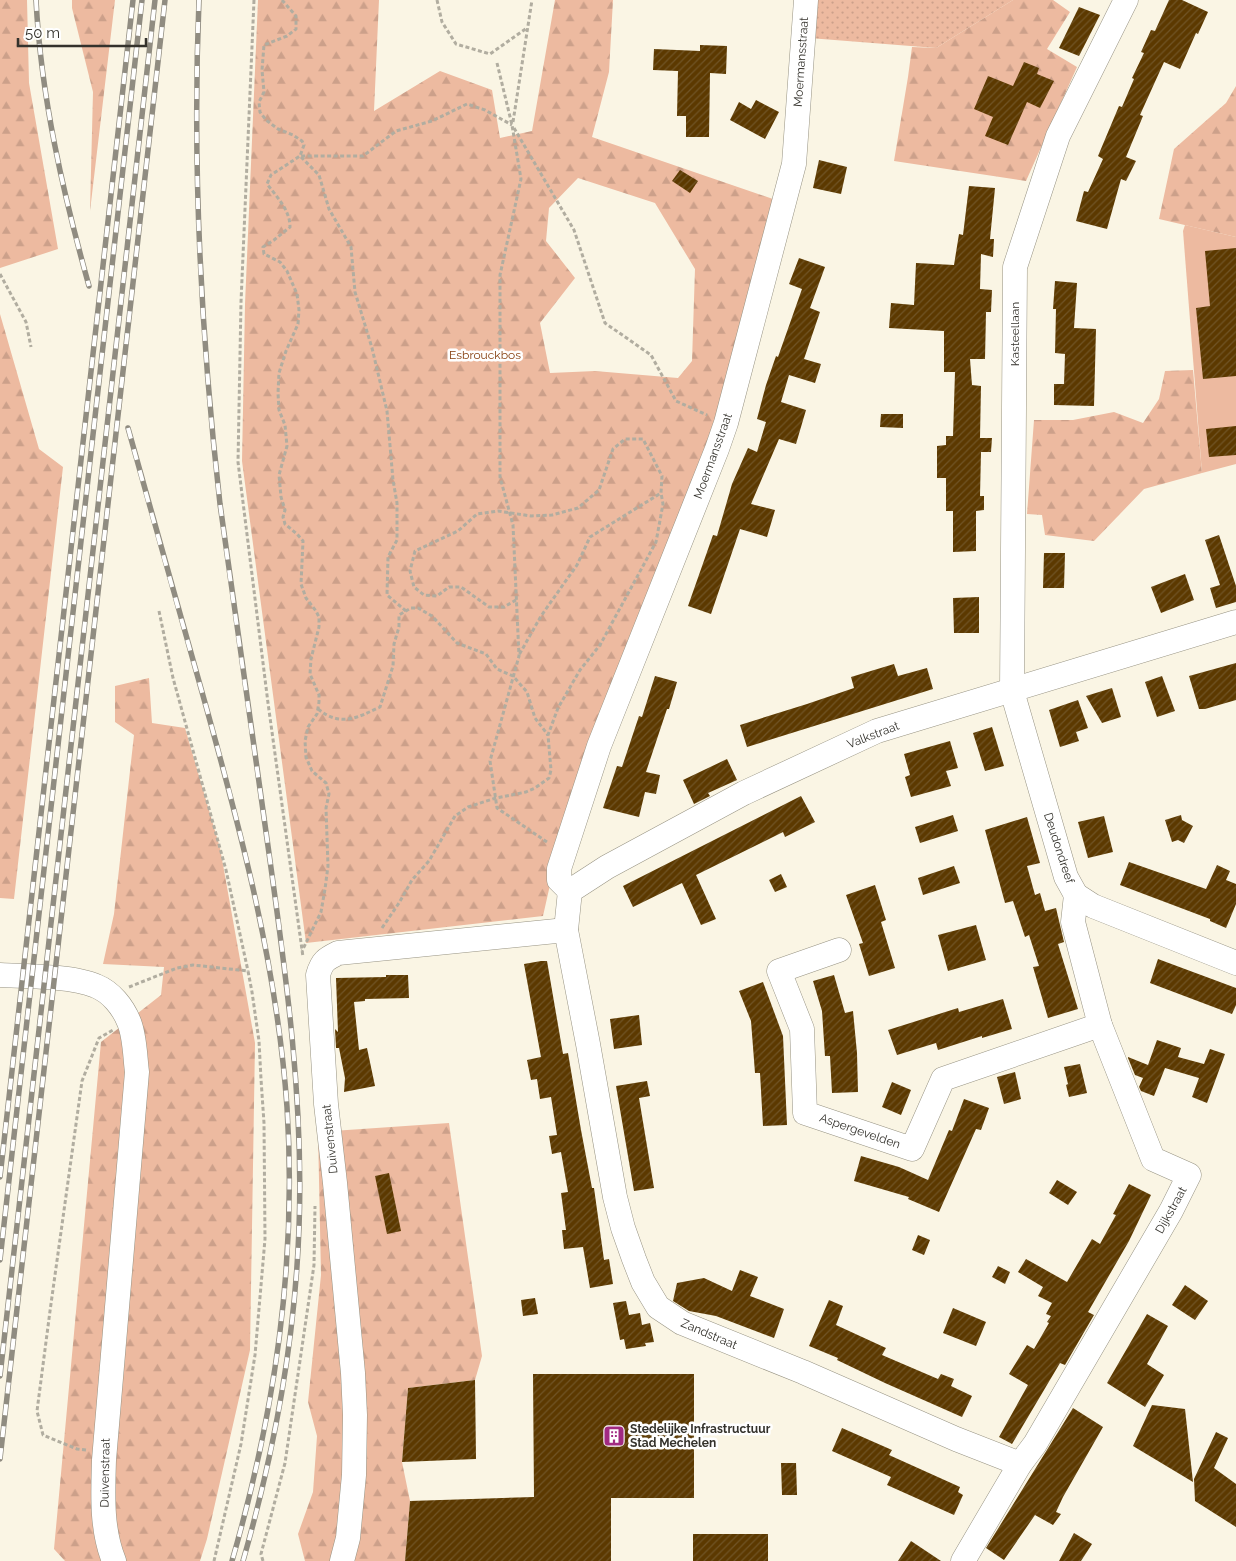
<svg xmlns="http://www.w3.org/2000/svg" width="1236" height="1561" viewBox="0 0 1236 1561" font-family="Raleway,sans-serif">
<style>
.green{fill:url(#green-dots)}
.forest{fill:url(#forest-firs);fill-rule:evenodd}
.pitch{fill:#edbaa0}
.building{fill:url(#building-hatch)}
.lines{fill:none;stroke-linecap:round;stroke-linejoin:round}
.minor-casing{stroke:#979383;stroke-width:25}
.path{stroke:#b1ada0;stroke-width:3;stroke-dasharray:4 2.5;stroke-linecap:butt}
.minor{stroke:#fff;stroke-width:24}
.rail-casing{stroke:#908c81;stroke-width:5.5}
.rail{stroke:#fff;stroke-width:4;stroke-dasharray:11;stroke-linecap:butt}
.labels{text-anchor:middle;stroke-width:5;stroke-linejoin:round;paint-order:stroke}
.street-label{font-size:12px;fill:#34322c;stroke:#fff}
.park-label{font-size:12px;fill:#843d0c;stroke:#fff}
.poi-label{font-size:12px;font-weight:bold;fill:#34322c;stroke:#fff;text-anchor:start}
</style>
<defs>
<pattern id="green-dots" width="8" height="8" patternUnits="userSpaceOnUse" patternTransform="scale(1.25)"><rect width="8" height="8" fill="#edbaa0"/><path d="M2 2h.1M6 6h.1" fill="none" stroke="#cca08a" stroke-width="1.8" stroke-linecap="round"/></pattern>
<pattern id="forest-firs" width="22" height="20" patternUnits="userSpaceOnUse" patternTransform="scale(1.25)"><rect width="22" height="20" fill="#edbaa0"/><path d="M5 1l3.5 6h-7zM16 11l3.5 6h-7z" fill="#cca08a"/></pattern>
<pattern id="building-hatch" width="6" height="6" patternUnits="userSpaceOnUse" patternTransform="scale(1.25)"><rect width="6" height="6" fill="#5c3900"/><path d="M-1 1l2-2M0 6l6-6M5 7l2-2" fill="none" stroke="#705426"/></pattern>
</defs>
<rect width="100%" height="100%" fill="#faf5e4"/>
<path class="green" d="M812,0H1013L936,48L809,38Z"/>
<g class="forest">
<path d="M0,0H27L29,83L58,249L0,268Z"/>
<path d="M72,0H115L90,211L93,92L72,8Z"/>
<path d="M258,0H379L374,111L440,71L492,90L500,138L532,131L555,0H613L609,72L592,137L776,200L718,422L552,876L543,916L306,943L242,461L245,304ZM578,178L655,203L695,269L692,361L678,378L595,371L550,373L540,323L575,278L546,241L549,208Z"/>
<path d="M1013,0H1053L1070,12L1047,49L1077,67L1026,181L894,161L908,77L912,47L936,48Z"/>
<path d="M1236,86V237L1159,219L1174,149L1226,103Z"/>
<path d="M0,314L39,449L63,467L14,899L0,898Z"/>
<path d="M1193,370L1202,473L1144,489L1094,541L1045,535L1042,515L1027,514L1034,420H1073L1114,412L1143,423L1159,399L1165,371Z"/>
<path d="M149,678L152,723L185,728L220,848L255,1043L250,1350L207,1539L200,1561H65L54,1549L101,1042L161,995L164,967L103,964L114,914L134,735L115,722V686Z"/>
<path d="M449,1123L482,1356L475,1380L408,1388L402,1462L410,1501L405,1561H305L298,1534L313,1492L317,1436L308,1402L321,1275L318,1132Z"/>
</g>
<path class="pitch" d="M1185,225L1236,237V464L1202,473L1183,231Z"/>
<g class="building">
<path d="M1169,0H1182L1208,12L1198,34L1196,33L1180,69L1164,62L1140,115L1143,116L1126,157L1136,161L1126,181L1121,179L1107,229L1076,221L1084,191L1088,192L1103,159L1098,156L1119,106L1122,107L1134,79L1132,78L1144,53L1141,52L1151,30L1155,31Z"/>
<path d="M1079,7L1100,15L1079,56L1059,48Z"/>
<path d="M700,45L727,46L726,74L710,73L709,137H686V116H677L678,71L653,70L654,49L700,51Z"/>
<path d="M1024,62L1039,68L1037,74L1054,81L1040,108L1027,102L1008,145L985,136L993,117L974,109L988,76L1013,86Z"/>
<path d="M756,100L779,112L765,139L730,120L739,102L751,109Z"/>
<path d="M819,160L847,167L841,194L813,188Z"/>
<path d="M680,170L698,181L690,193L672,181Z"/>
<path d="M969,186L995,188L990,239H994L993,257L981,254L980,289L992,290L991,312H986L985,359H970L972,385L981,386L980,438H992L991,452H981L980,496H984V510L976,511V551L953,552V511H946V478H937V446L946,445V436H953L955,372H944V331L889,328L891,303L914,305L916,263L954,265L959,234L963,235Z"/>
<path d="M1236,248V376L1203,379L1196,308L1210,306L1205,251Z"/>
<path d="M799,258L825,267L810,308L820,312L804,359L821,364L815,383L789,375L781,402L806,410L796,444L779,439L751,504L775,510L767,537L740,529L711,614L688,606L713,535L717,536L732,484L748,448L757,452L766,422L757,419L766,385L776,356L778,357L802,289L789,284Z"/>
<path d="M1055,281L1077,283L1074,328L1096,329L1094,406L1054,405V384H1064L1065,354L1055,353L1056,309H1053Z"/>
<path d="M881,414H903V428L880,427Z"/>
<path d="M1236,426V455L1209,457L1206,429Z"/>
<path d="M1219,535L1236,586V602L1216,608L1210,588L1220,585L1205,540Z"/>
<path d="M1044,553H1065L1064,588H1043Z"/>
<path d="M1185,574L1194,600L1161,613L1151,587Z"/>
<path d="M979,597V633H954L953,598Z"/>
<path d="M1236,663V700L1205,709H1199L1189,676Z"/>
<path d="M894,664L898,676L927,668L933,689L747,747L740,725L807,704L854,688L851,677Z"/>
<path d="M655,676L677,682L669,709H667L646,772L660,775L656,794L645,792L639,817L603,808L617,766L622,767L639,716L642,717Z"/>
<path d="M1162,676L1175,711L1157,717L1145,682Z"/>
<path d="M1112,688L1121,717L1102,723L1086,696Z"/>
<path d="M1078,700L1088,728L1076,732L1079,741L1060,747L1049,710Z"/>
<path d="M992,727L1004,766L985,771L973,733Z"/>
<path d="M950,741L958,768L946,771L951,786L911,797L905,777L910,775L904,754Z"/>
<path d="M727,759L737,780L708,793L710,796L694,804L683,780Z"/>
<path d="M801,796L815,822L785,837L783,832L696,875L716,919L701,925L682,883L633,907L623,886Z"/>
<path d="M953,815L958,831L920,843L915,827Z"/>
<path d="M1181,815L1182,820L1193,826L1184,843L1178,840L1172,842L1165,820Z"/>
<path d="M1104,816L1113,852L1088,858L1078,822Z"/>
<path d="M1027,817L1040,863L1027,866L1035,895L1040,893L1045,911L1056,908L1064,942L1058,944L1078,1009L1048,1018L1033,967L1039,966L1029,935L1025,937L1013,901L1005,903L985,830Z"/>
<path d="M1129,862L1206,889L1217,865L1230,871L1226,880L1236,884V904L1226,928L1210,921V919L1120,885Z"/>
<path d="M954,866L960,883L923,895L918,878Z"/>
<path d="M781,874L787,887L775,892L769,880Z"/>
<path d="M875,885L886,920L881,922L895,968L869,976L859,944L863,943L846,895Z"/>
<path d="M976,925L986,960L948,971L938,935Z"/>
<path d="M1158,959L1236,988V1005L1232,1014L1150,983Z"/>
<path d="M541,961H547L563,1054L568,1053L581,1130L592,1188H594L604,1260L609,1259L613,1284L590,1288L583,1247L564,1249L562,1230H566L561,1193L568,1192L561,1152L552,1154L549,1136L557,1135L551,1097L540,1099L537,1079L531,1080L527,1060L541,1057L524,964Z"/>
<path d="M386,975H408L409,998L365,999V1001L354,1002L359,1050L367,1048L375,1086L344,1092L345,1078L339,1048H336L335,1029L338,1032L336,978L386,977Z"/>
<path d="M834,975L845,1013L853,1011L857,1053L858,1092L832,1093L830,1056H825L822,1011L813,981Z"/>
<path d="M763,982L783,1036L787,1125L763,1126L760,1073H755L751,1021L739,991Z"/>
<path d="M1003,999L1012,1029L982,1038V1036L938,1050L936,1043L897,1055L888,1030L958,1008L959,1012Z"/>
<path d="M639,1015L642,1045L614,1049L610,1019Z"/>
<path d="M1157,1040L1181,1048L1178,1057L1204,1064L1210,1049L1225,1054L1207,1103L1192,1097L1199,1078L1165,1068L1154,1096L1141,1091L1139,1087L1143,1078L1135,1075L1128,1058V1057L1148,1065Z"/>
<path d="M1080,1064L1087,1093L1069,1097L1066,1085L1068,1084L1064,1067Z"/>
<path d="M1015,1072L1021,1099L1004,1104L997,1077Z"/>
<path d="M647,1081L650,1096L639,1098L654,1188L634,1191L616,1086Z"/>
<path d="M892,1082L911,1090L901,1115L882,1107Z"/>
<path d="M964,1099L989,1108L981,1130L976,1129L939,1212L908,1199L909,1197L854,1181L861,1156L899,1167L928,1180L949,1130L952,1131Z"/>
<path d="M389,1173L401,1231L387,1234L375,1176Z"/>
<path d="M1057,1180L1077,1192L1068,1205L1049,1193Z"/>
<path d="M1129,1184L1151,1195L1129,1241L1088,1312L1094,1315L1065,1365L1060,1363L1012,1444L999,1437L1028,1385L1009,1374L1027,1345L1034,1349L1049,1323L1047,1322L1051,1316L1046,1314L1052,1303L1038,1296L1043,1287L1018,1272L1026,1259L1067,1282L1092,1239L1100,1244L1116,1215L1113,1214Z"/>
<path d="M918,1235L930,1240L924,1255L912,1250Z"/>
<path d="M998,1266L1010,1272L1005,1284L992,1277Z"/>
<path d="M740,1270L758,1277L750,1296L784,1309L774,1338L716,1316L689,1311L673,1301L677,1283L704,1278L732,1291Z"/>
<path d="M1185,1285L1208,1301L1195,1320L1172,1305Z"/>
<path d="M535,1298L538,1314L523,1316L521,1300Z"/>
<path d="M829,1300L843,1306L836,1325L886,1348L882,1355L938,1379L941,1374L954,1379L951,1386L972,1396L962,1417L885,1383L837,1360L838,1358L809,1346Z"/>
<path d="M626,1301L629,1315L640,1313L642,1325L650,1323L654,1342L645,1343L646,1346L626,1349L624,1339L620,1340L613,1303Z"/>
<path d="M953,1308L986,1322L976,1346L943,1333Z"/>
<path d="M1147,1314L1168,1326L1147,1364L1164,1375L1145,1407L1107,1383Z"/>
<path d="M533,1374H694V1498H611V1561H405L410,1501L534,1497Z"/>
<path d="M475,1380L476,1459L402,1462L408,1388Z"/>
<path d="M1152,1405L1185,1409L1193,1482L1133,1446Z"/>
<path d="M1073,1408L1103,1427L1063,1497L1056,1512L1061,1514L1053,1525L1035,1515L1004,1560L986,1548Z"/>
<path d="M842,1428L892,1450L889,1455L960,1487L958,1492L963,1495L954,1515L887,1485L891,1477L832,1451Z"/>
<path d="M1216,1432L1228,1438L1214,1468L1236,1484V1527L1195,1501L1194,1479Z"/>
<path d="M781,1463H796L797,1495H782Z"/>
<path d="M1074,1533L1092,1544L1081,1561H1059Z"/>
<rect x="693" y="1534" width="75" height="27"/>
<path d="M911,1541L941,1561H898Z"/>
</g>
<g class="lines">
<g class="minor-casing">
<g id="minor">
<path d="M1126,0L1058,136L1015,267L1012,691L1066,877L1076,895L1093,906L1236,963"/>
<path d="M570,891L559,880V869L599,746L717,449L726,423L794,164L806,0"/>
<path d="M839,950L779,971L802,1029L805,1113L912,1149L943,1079L1100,1025"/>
<path d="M0,975C25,976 73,976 96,986C111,992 123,1007 129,1022C135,1036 135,1057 137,1072L104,1460C103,1494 101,1529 114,1561"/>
<path d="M1020,1464L956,1439L803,1372L682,1323L658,1307L643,1282L634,1259L623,1228L615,1197L588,1044L566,930L570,891L607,867L744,793L877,731L1236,622"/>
<path d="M342,1561L348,1538L354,1475L355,1415L353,1373L335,1183L326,1104L318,975C322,961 326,959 338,953L566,930"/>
<path d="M963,1561L1020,1464L1035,1444L1171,1211L1189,1175L1153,1159L1100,1025L1073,922L1076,895"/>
</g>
</g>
<g class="path">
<path d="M254,0L241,302L238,462L268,703L303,957"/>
<path d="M282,0L296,16V29L287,36L264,45L262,70L264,92L259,102L260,112L266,120L278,129L293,135L302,141L304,145L300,156L271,175L267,184C277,197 290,210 290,227L274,240L263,247L264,254L280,262L287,271L297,294L299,310L298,324L286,351L279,373L278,393L279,410L285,425L287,446L279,475L281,497L285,510L283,517L285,524L297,534L303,541L301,584L306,598L316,611L319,617V627L311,659L310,674L319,695V702L317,714L308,727L305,741L306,757L312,771L326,783L329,794L326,808L328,866L325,889L321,912L302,951"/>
<path d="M437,0L442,22L456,44L490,54L527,28"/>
<path d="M497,63L512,125L521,179L500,275V477L513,525L519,656L490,761L497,808L547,842"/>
<path d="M513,122L532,0"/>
<path d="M514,128L574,230L605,323L651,355L676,401L707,415"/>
<path d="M0,274L26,322L31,347"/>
<path d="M516,600L504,607H489L461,587H449L437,596L424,595L414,587L410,571L415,551L458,531L477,514L498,511L531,516L552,515L578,508L599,490L613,449L625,439H643L662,476L661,493L590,537L577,565L541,616L519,655"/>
<path d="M159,611L173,678L226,870L248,971"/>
<path d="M406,611L387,595L388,557L397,540V503L393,480L387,411L372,348L355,292L351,247L329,209L319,175L300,156H363L396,131L432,121L467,104L485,110L512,125"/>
<path d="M318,709C340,727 357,718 380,707L393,666L394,644L399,627V615L411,608H418L432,616L457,643L486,654L497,669L513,676L527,692L535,718L548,735"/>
<path d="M382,928L399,903L412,880L429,861L455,816L468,807L496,798L526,792L535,788L549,778L551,770L548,735L558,708L580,670L600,645L656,542L663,504L661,493"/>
<path d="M129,987L177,968L193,965L248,971L252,992L259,1041L261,1079L264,1123L265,1239L255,1355L241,1444L214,1561"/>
<path d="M86,1450L77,1449L43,1435L37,1411L50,1311L82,1081L99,1038L113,1030"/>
<path d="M263,1561L261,1554L285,1463L314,1265L315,1206"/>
</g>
<use href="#minor" class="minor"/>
<g class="rail-casing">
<g id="rail">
<path d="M36,0C41,97 63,193 89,286"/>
<path d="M199,0C192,168 201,336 220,504C235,615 251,727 267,839C285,968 304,1097 299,1228C295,1341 274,1453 243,1561"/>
<path d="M128,428C152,516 177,604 202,692C240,828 277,965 287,1107C297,1263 275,1412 232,1561"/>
<path d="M0,1177L133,0"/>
<path d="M0,1260L142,0"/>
<path d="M0,1376L155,0"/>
<path d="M0,1459L165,0"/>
</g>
</g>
<use href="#rail" class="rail"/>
</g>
<defs>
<g id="building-square" transform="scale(1.125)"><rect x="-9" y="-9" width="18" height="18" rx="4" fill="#a12a82" stroke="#fff"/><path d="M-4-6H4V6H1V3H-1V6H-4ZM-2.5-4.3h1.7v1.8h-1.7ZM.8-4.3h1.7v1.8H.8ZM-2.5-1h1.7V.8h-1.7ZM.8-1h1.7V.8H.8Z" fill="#fff"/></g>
</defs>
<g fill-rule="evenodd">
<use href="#building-square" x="614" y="1436"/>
</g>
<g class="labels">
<g class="street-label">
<text transform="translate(801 62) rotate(-86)" y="4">Moermansstraat</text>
<text transform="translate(1015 334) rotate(-90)" y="4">Kasteellaan</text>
<text transform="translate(713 456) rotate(-70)" y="4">Moermansstraat</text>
<text transform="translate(873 735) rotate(-21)" y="4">Valkstraat</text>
<text transform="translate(1059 848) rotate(72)" y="4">Deudondreef</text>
<text transform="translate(860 1131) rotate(19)" y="4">Aspergevelden</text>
<text transform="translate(330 1139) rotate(-96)" y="4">Duivenstraat</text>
<text transform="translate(1171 1210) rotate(-61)" y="4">Dijkstraat</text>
<text transform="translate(709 1334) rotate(23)" y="4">Zandstraat</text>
<text transform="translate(105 1473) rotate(-89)" y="4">Duivenstraat</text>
</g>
<g class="park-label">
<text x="485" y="359">Esbrouckbos</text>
</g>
<g class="poi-label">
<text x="630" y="1433">Stedelijke Infrastructuur<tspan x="630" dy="14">Stad Mechelen</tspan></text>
</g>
</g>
<path d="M18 38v8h128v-8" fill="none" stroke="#34322c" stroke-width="2.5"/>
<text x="25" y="38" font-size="15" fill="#34322c" stroke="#ffffff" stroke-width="4" paint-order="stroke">50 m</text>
</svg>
